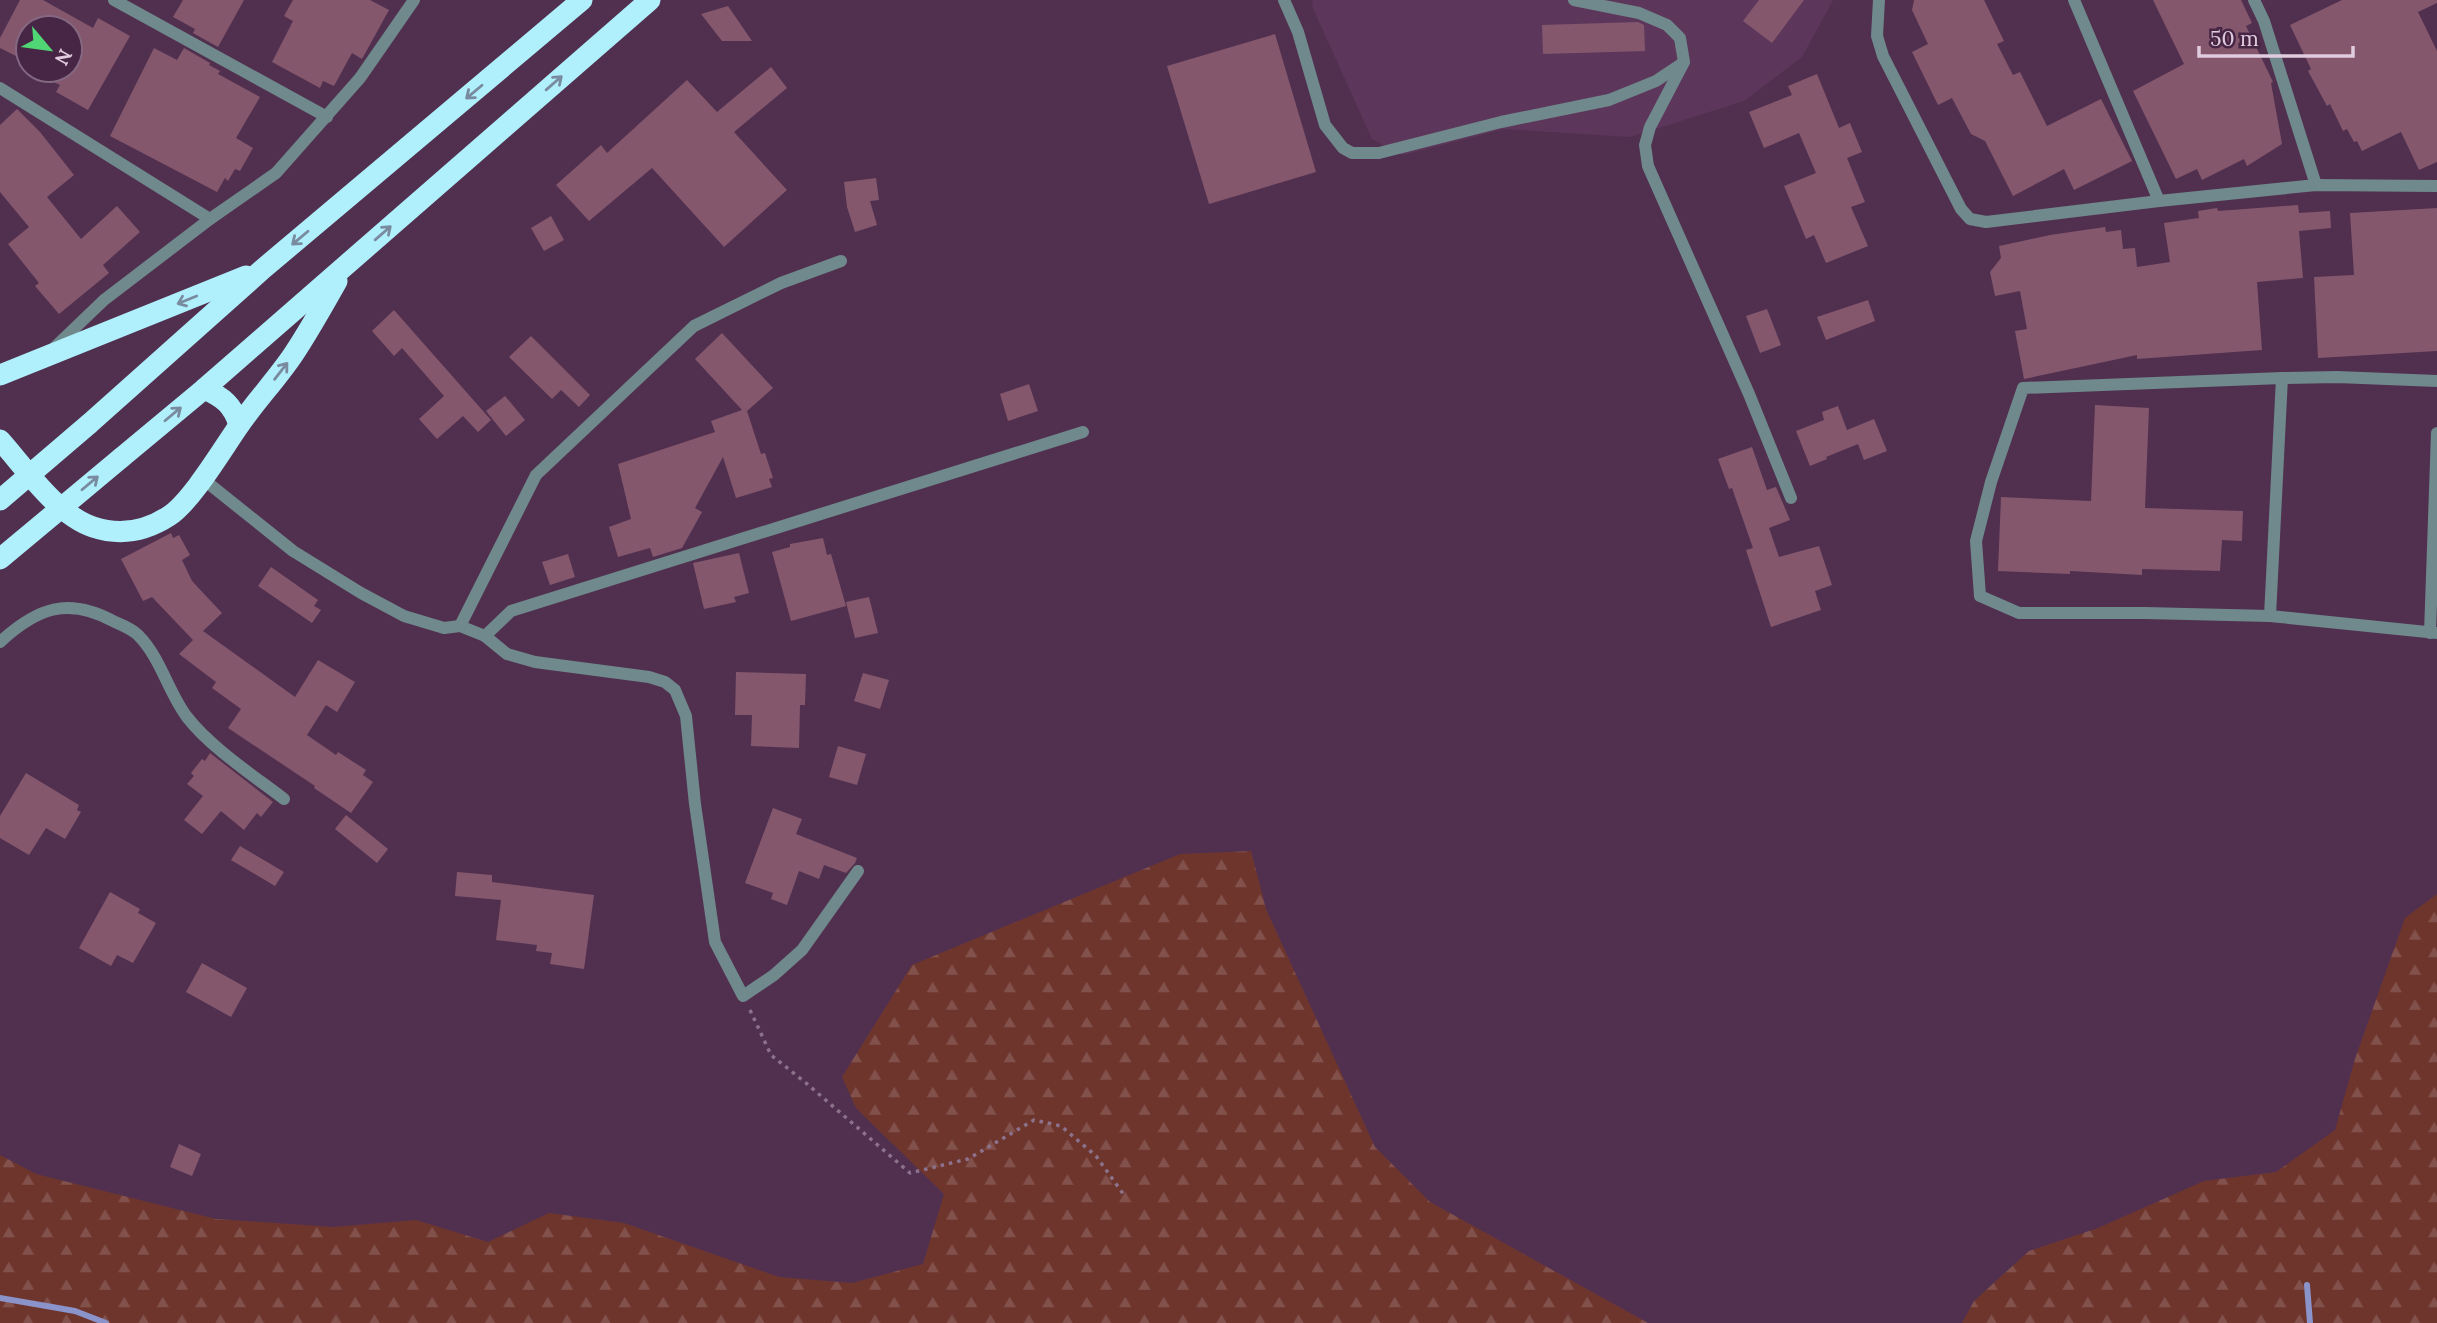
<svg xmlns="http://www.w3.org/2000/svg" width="2437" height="1323" viewBox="0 0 2437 1323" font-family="Lora,serif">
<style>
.built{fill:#5d375b}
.forest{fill:url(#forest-firs)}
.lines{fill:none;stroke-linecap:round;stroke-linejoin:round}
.stream{stroke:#8a93ca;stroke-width:6}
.building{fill:#84576d}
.path{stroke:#8d728b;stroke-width:3.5;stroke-dasharray:3.5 5;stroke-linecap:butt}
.minor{stroke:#6f898d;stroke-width:12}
.highway{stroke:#aff0fc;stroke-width:21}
.highway-bridge{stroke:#aff0fc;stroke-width:21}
.oneway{stroke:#7a8ba0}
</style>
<defs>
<pattern id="forest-firs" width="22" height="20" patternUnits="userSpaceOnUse" patternTransform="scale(1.75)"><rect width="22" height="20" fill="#6e352d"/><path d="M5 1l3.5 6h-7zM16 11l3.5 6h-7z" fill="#82514b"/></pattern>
</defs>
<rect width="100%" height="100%" fill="#51304f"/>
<path class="built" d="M1313,0H1833L1802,57L1744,101L1630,137L1504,129L1403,155L1372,139L1312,6Z"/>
<g class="forest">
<path d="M1251,851L1266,909L1375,1147L1430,1202L1648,1323H0V1155L36,1174L216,1219L333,1227L416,1220L488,1242L549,1213L624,1223L779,1277L852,1283L923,1264L944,1194L856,1108L842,1077L912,965L1180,854Z"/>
<path d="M2437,894V1323H1962L1974,1301L2029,1251L2098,1228L2204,1181L2276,1172L2335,1130L2355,1059L2405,918Z"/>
</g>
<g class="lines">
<g class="stream">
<path d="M2307,1285L2310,1323"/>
<path d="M0,1298L75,1311L106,1323"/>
</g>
</g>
<g class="building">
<path d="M20,0H43L93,28L98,18L130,36L88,110L56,92L60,85L29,70H70V28H28V62L0,48V38Z"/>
<path d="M183,0H244L218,47L193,33L195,29L173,17Z"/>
<path d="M293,0H370L389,10L362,59L352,53L334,86L323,81L320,88L272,62L293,21L284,16Z"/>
<path d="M1759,0H1804L1772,43L1743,21Z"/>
<path d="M1914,0H1984L2004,41L1997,44L2013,75L2020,72L2047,126L2101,99L2132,161L2074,190L2064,169L2013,196L1985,141L1971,134L1952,98L1938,105L1912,52L1928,44L1912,10Z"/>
<path d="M2153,0H2241L2252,23L2246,26L2273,82L2271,83L2282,144L2247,166L2244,159L2202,180L2197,169L2176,179L2133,91L2184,64Z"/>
<path d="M2342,0H2437V3L2418,12L2437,51V162L2419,170L2401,132L2362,151L2357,141L2354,142L2347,129L2343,131L2330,104L2327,106L2308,71L2311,69L2290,25Z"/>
<path d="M728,6L752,41H722L701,14Z"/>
<path d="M1638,22L1644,25L1645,51L1543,54L1542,25Z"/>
<path d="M1275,34L1316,172L1209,204L1167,66Z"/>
<path d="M154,48L177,60L184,48L210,63L209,65L220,71L218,74L260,97L236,138L253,148L240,171L235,169L228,181L225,178L217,192L110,136Z"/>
<path d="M771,67L787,88L734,132L787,190L724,247L652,168L589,221L556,185L601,145L607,153L687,80L717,112Z"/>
<path d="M1817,74L1839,128L1850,123L1862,152L1847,158L1865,202L1851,207L1868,246L1826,263L1814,235L1806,239L1784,186L1816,173L1799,133L1764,148L1749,112L1792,95L1788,86Z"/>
<path d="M17,109L40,132L74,175L47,197L81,239L117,206L140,232L103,265L109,273L59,314L35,286L39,283L8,244L29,227L0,192V125Z"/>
<path d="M876,178L879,200L870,201L877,225L855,232L847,207L844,182Z"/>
<path d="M2298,205L2299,213L2330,211L2331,228L2299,231L2303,278L2257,282L2262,350L2137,359V355L2024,379L2015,331L2027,329L2020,291L1995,296L1990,272L2001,258L1999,246L2050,235L2105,227L2106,232L2121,230L2123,249L2135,248L2137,267L2170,262L2164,223L2199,218L2198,211L2217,208L2218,211Z"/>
<path d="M2437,208V351L2318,358L2314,277L2354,275L2350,213Z"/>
<path d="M551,216L564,240L544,251L531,228Z"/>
<path d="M1868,300L1875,321L1826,340L1817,317Z"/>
<path d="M1767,309L1781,345L1760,353L1746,316Z"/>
<path d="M394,310L491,420L478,432L463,416L437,439L419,419L444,396L402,348L394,356L372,331Z"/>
<path d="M722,333L773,388L747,411L761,454L765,453L773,478L769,479L772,487L736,498L723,457L695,508L702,512L682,548L653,557L650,548L618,557L609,527L631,519L618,464L715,432L711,421L742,410L695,359Z"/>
<path d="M531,336L590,395L579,407L561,390L552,399L509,357Z"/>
<path d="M1029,384L1038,411L1008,421L1000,394Z"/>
<path d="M505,396L525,420L506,436L486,411Z"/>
<path d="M2095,405L2149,408L2145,508L2243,511L2242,541L2222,540L2220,571L2142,569V575L2070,571V574L1998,571L2001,497L2091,501Z"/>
<path d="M1838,406L1847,430L1874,419L1887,451L1864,460L1858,444L1826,457L1827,459L1810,466L1796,431L1824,420L1822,412Z"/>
<path d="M1752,447L1767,490L1776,487L1790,520L1769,528L1779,557L1819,546L1832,585L1815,591L1821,610L1771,627L1746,550L1753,548L1732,488L1729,489L1718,459Z"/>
<path d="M171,533L173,538L179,535L190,555L182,560L192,581L222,613L203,631L295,697L318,660L355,682L337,712L326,705L307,735L336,755L338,752L366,770L363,775L373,782L351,813L314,788L315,786L228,728L241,709L212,688L216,682L179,654L193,640L152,597L143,601L121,559Z"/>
<path d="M823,538L827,555L831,554L846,606L791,621L772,552L790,547V544Z"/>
<path d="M739,553L749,593L734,597L736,602L704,609L693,563Z"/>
<path d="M568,554L575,577L550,585L542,562Z"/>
<path d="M271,567L318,600L314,606L321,610L312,623L258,586Z"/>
<path d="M869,597L878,633L855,638L846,602Z"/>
<path d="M736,672L806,674L805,705H800L799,748L751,746L752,715H735Z"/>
<path d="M863,673L889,680L880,709L854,701Z"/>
<path d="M838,746L866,754L857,785L829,777Z"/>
<path d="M210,753L273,802L261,817L257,813L244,830L221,811L202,834L184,820L203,796L187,784L194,776L191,773L202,759L205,761Z"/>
<path d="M26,773L79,805L77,810L81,812L65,839L46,828L29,855L0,838V816Z"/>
<path d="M773,808L802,819L796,834L857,858L855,863L846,873L824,865L819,879L799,871L787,905L771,899L773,893L745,883Z"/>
<path d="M346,815L388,849L377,863L335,829Z"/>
<path d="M240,846L284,872L275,886L231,860Z"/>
<path d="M457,872L492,875V882L594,895L584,969L550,964L552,953L536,951L537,945L496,940L501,900L455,896Z"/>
<path d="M110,892L140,909L138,913L156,923L133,963L117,955L111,966L79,948Z"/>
<path d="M202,963L247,988L231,1017L186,992Z"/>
<path d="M179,1144L201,1154L192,1176L170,1167Z"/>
</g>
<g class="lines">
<path class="path" d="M750,1010L771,1055L806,1083L910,1173L968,1159L1034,1120L1061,1126L1096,1156L1124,1195"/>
<g class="minor">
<path d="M114,0L327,117"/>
<path d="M1284,0L1298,32L1325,125L1343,148L1352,153H1379L1501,122L1609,100L1656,81L1683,63"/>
<path d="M1574,0L1639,13L1667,25L1680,38L1684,62L1650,127L1645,145L1648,166L1749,394L1791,498"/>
<path d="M1879,0L1877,36L1883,56L1961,209L1970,219L1986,222L2159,201L2316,185L2437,186"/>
<path d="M2074,0L2159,201"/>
<path d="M2254,0L2264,21L2316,185"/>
<path d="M0,88L210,219"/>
<path d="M55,347L104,300L210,219L276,173L360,78L414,0"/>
<path d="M2437,381L2337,377L2282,378L2023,388L1991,482L1976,541L1980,596L2019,613H2145L2270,616L2437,633"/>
<path d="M203,479L293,551L361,593L404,616L444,628L460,626L485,636L507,654L535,662L649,677L665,682L675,690L686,716L695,804L715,942L743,996L774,975L802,950L858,871"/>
<path d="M2270,616L2282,378"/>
<path d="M460,626L536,475L694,326L781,283L841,261"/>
<path d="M2430,633L2437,433"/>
<path d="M485,636L511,611L1083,432"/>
<path d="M0,642C37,608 68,596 115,622C122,625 132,629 138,635C161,658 168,692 187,717C210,747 254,776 284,799"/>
</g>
<g class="highway">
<path d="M0,375L246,276"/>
<path d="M204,389C223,397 233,405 239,425"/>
<path d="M89,424L264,268L582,0"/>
<path d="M0,440C25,468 57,515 93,527C120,536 146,531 169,516C191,502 222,450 238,427C255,402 276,380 293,355C309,331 323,306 337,281"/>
<path d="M121,458L204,389L650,0"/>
</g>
<g class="highway-bridge">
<path d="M0,500L89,424"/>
<path d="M0,559L121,458"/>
</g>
</g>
<defs><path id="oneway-shaft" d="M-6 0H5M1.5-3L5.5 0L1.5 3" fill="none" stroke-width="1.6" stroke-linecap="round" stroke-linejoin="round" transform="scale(1.75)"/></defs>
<g class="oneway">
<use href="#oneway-shaft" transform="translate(554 83) rotate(-41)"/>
<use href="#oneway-shaft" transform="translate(474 92) rotate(140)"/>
<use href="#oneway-shaft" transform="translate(383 233) rotate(-41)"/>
<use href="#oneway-shaft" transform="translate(300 238) rotate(140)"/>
<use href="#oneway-shaft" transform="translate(187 300) rotate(158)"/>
<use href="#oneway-shaft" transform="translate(281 371) rotate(-52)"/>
<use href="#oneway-shaft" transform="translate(173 414) rotate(-40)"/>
<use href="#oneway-shaft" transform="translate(90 483) rotate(-40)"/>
</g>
<g transform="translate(49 49) rotate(119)"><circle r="33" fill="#462644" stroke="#846882" stroke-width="2"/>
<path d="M0-5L12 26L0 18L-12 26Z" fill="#50d674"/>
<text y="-10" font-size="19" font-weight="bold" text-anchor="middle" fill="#e0ccde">N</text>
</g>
<path d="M2199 46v10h154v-10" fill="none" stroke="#e0ccde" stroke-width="3.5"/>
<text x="2210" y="46" font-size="21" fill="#e0ccde" stroke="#462644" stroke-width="5" paint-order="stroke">50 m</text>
</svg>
